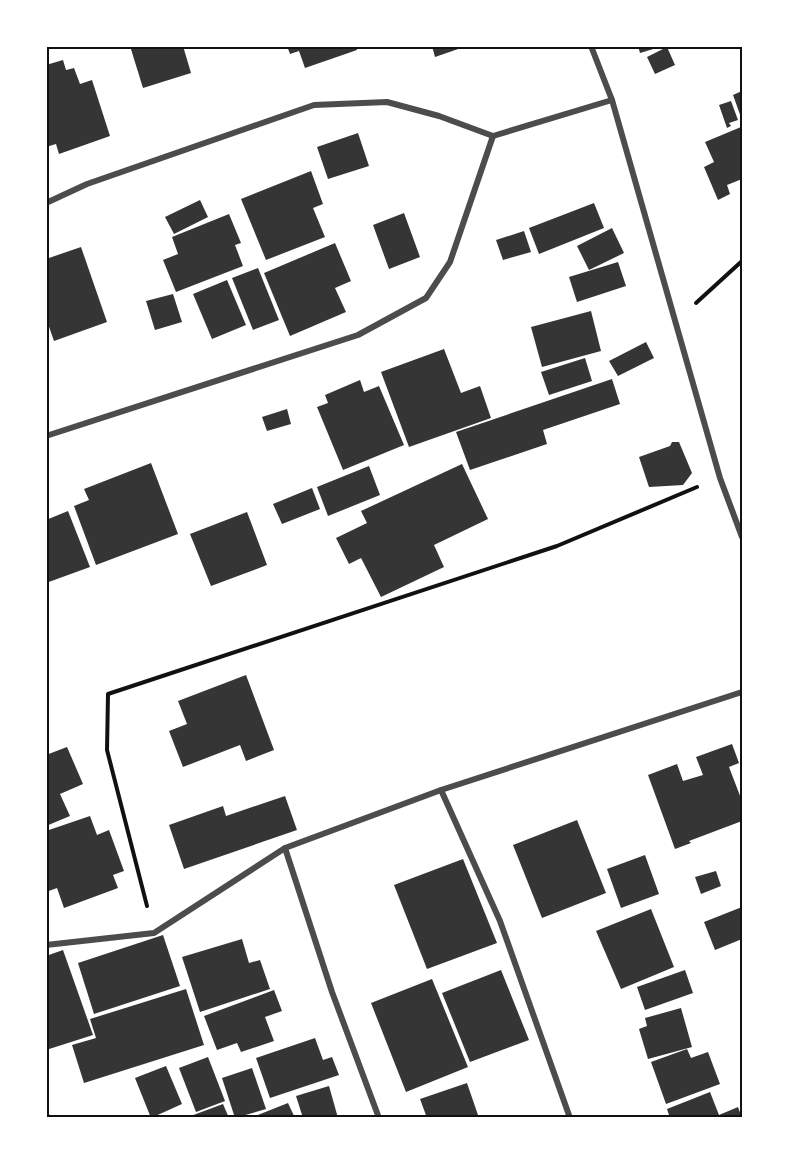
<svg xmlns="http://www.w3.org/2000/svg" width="789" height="1164" viewBox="0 0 789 1164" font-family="Cabin,sans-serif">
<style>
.building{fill:#353535}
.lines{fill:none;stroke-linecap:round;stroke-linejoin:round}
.path{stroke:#111;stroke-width:4}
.minor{stroke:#4c4c4c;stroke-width:6}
.neatline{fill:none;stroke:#111;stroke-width:2}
</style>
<rect width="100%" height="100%" fill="#fff"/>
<g class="building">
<path d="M130,46H183L191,73L143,88Z"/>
<path d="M287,46H356L357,50L305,68L299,51L290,54Z"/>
<path d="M432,46H464V47L435,57Z"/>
<path d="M638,46H660V47L640,53Z"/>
<path d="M667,47L675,65L655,74L647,57Z"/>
<path d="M63,60L66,70L74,68L80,84L92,80L110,136L59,154L56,144L46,147V65Z"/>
<path d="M742,91V120L733,95Z"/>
<path d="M731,101L738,120L729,123L731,126L727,128L719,105Z"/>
<path d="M741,127L742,179L727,185L730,194L718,200L704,167L714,162L705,142Z"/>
<path d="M358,133L369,166L328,179L317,147Z"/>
<path d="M311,171L323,204L313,208L325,237L266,260L241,199Z"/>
<path d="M200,200L208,217L174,234L165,217Z"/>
<path d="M594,203L604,228L539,254L529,228Z"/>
<path d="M404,213L420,257L389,269L373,225Z"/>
<path d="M229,214L241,243L235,245L243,266L176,292L163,260L178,254L172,237Z"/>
<path d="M612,228L624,253L589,270L577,246Z"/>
<path d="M524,231L531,252L503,260L496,240Z"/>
<path d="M335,243L351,281L335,288L346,312L290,336L264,273Z"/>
<path d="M81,247L107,322L54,341L46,318V259Z"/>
<path d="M618,262L626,286L577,302L569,277Z"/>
<path d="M258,268L279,320L253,330L232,278Z"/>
<path d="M227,280L246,325L212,339L193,294Z"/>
<path d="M173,294L182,322L155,330L146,301Z"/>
<path d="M591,311L601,351L542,367L531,327Z"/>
<path d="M646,342L654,358L618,376L609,361Z"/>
<path d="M444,349L461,393L480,386L491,418L409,447L381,372Z"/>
<path d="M585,358L592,381L549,395L541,372Z"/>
<path d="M612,379L620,404L543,430L547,444L470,470L456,432Z"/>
<path d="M360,380L364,392L379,386L404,445L343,470L317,407L328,403L325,395Z"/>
<path d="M287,409L291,424L267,431L262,417Z"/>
<path d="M672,442H679L692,473L683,485L649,487L639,457L670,446Z"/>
<path d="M151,463L178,534L96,565L74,506L89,500L84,489Z"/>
<path d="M462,464L488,519L434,545L444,567L381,597L361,558L349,564L336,538L367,523L361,511Z"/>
<path d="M369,466L380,495L328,516L317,487Z"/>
<path d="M312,488L320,509L282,524L273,504Z"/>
<path d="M68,511L90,567L46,583V520Z"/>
<path d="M247,512L267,565L211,586L190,534Z"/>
<path d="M246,675L274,750L246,761L240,745L183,767L169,731L187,724L178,701Z"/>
<path d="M732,744L739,763L729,767L742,801V821L689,841L691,843L675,849L648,775L677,764L683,781L703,775L696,757Z"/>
<path d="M67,747L83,784L60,794L70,816L46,826V755Z"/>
<path d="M285,796L297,830L184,869L169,825L223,806L226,816Z"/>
<path d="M90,816L97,835L109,830L124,871L113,875L118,888L64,908L57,888L46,892V831Z"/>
<path d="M577,820L606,893L542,918L513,845Z"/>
<path d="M645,855L659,894L621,908L607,869Z"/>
<path d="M463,859L497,943L427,969L394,885Z"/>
<path d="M716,871L721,886L701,894L695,877Z"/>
<path d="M742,907V939L715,950L704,922Z"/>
<path d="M651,909L674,967L621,989L596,931Z"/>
<path d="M163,935L180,986L94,1014L78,963Z"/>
<path d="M242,939L249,963L260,960L270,989L200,1012L182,957Z"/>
<path d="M63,950L93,1035L46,1050V956Z"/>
<path d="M501,970L529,1040L470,1062L442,993Z"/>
<path d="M685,970L693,993L645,1010L637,987Z"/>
<path d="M432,979L468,1067L406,1092L371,1003Z"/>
<path d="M186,989L204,1045L84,1083L72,1045L96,1038L90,1019Z"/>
<path d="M274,990L282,1011L265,1017L274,1041L241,1052L237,1043L217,1050L204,1016Z"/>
<path d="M681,1008L692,1047L648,1059L639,1029L647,1026L645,1018Z"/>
<path d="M315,1038L323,1060L332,1057L339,1075L270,1098L256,1058Z"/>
<path d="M687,1049L691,1058L708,1052L720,1084L666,1104L651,1062Z"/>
<path d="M208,1057L225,1101L196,1112L179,1068Z"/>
<path d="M166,1066L182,1104L151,1118L135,1078Z"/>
<path d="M252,1068L266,1109L235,1118L222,1078Z"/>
<path d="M467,1083L479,1118H427L420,1099Z"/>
<path d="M329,1086L338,1118H303L296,1096Z"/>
<path d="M710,1092L719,1115L738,1107L742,1118H670L667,1109Z"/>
<path d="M288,1103L295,1118H253V1117Z"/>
<path d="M223,1104L229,1118H188V1117Z"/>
</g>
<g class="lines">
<g class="path">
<path d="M696,303L742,261"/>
<path d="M147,906L107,750L108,694L557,546L697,487"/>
</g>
<g class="minor">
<path d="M591,46L612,100L720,478L742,537"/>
<path d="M493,136L612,100"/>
<path d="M46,203L87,184L314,105L387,102L439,116L493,136L450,262L426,298L358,335L46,436"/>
<path d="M441,790L500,921L570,1118"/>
<path d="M285,848L332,992L379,1118"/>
<path d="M46,945L154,933L285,848L441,790L742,692"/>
<path d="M46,1115L48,1118"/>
</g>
</g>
<rect width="789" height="1164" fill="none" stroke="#ffffff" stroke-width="96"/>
<rect x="48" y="48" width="693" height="1068" class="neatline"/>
</svg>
